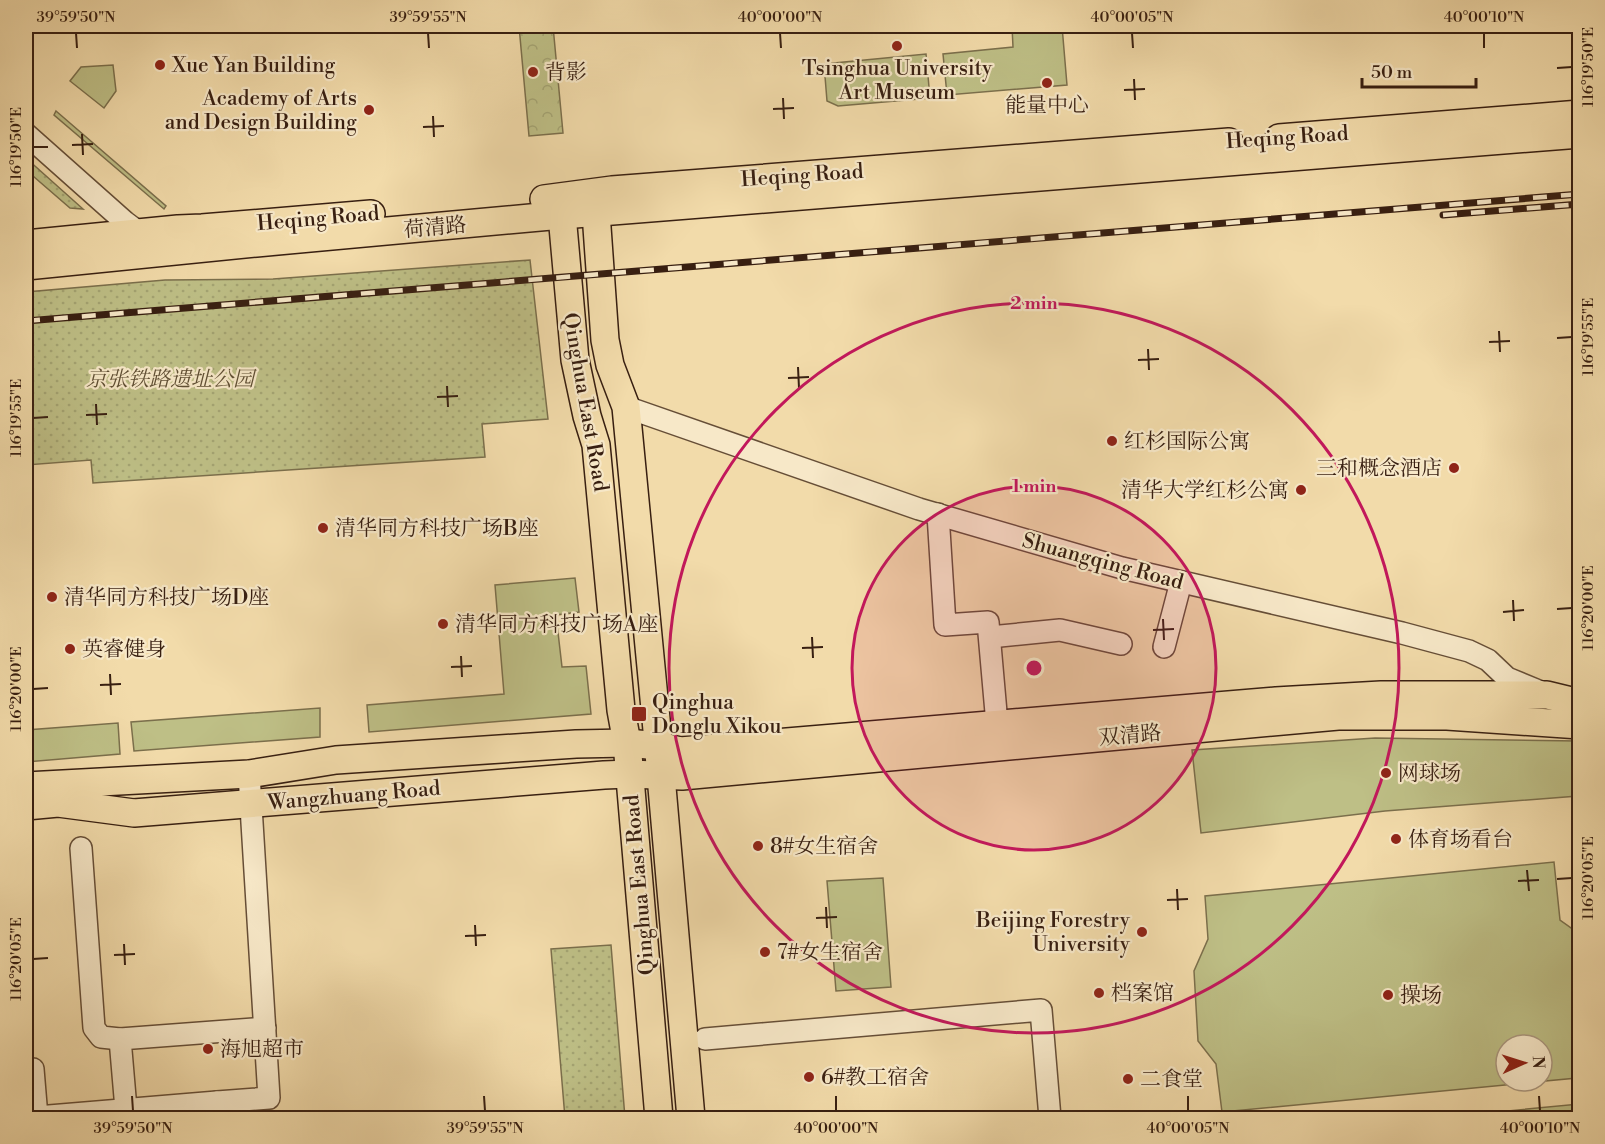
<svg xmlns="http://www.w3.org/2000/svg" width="1605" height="1144" viewBox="0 0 1605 1144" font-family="'Libre Bodoni','Noto Serif SC',serif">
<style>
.grass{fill:#bebf86;stroke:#7b6f4c;stroke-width:1.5;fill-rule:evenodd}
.forest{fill:url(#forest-crowns);stroke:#7b6f4c;stroke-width:1.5}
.park{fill:url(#park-dots);stroke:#7b6f4c;stroke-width:1.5}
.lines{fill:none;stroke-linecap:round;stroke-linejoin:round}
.minor-casing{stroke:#664e37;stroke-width:24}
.major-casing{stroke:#381f11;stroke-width:30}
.minor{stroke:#f7e8c8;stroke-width:21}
.major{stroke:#f2dbaa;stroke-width:27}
.rail-casing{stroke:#381f11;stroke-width:7}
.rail{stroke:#f7e8c8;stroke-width:4.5;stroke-dasharray:14;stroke-linecap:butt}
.ticks{fill:none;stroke:#381f11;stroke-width:2}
.ring{fill:none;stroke:#c2185b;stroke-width:3}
.poi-dot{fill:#8f2418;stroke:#f7e8c8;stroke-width:2}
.labels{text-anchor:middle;stroke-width:4.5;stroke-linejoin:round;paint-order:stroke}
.poi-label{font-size:21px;fill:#381f11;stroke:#f7e8c8;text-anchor:start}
.street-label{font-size:21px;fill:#381f11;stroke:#f7e8c8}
.park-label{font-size:21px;font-style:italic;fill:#604f34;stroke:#f7e8c8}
.centre{fill:#c2185b;stroke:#f7e8c8;stroke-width:3}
.ring-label{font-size:18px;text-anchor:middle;font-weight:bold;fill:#c2185b;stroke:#f7e8c8;stroke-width:4.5;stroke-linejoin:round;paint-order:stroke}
.neatline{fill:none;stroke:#381f11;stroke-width:2}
.ticks-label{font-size:15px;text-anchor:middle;fill:#381f11}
</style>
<defs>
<pattern id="forest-crowns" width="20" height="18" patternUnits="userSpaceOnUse" patternTransform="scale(1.5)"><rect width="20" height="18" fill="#bebf86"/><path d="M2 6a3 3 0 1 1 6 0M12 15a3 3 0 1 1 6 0" fill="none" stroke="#a4a473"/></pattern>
<pattern id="park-dots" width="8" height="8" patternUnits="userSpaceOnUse" patternTransform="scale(1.5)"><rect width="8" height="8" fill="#bebf86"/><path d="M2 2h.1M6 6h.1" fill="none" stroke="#a4a473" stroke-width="1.8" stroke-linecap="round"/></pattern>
</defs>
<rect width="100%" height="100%" fill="#f2dbaa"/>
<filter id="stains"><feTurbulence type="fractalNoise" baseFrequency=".00333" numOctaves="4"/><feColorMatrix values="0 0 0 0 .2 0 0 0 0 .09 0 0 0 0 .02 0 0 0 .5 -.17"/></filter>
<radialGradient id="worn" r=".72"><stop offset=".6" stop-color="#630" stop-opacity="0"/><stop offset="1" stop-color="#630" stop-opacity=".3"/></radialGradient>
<g class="grass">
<path d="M1012,26H1062L1067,85L947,95L943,54L1013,47Z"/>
<path d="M926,54L930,98L838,106L827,101L824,64Z"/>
<path d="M113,65L116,91L104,108L70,81L81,67Z"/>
<path d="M56,111L166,206L164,209L54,115Z"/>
<path d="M575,578L579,612L556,615L562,667L586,666L591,714L369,732L367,705L504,694L495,585Z"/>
<path d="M320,708V737L134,751L131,722Z"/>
<path d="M118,723L120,754L26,762V730Z"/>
<path d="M1375,738L1578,741V796L1385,811L1201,833L1192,750Z"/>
<path d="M1554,862L1560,920L1578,933L1579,1020L1572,1036L1577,1078L1222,1112L1216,1064L1198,1041L1194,971L1208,939L1205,896ZM1506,1045H1542V1081H1506Z"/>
<path d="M883,878L891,987L836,991L827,881Z"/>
<path d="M1579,1104V1118H1435Z"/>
</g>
<path class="forest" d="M519,26H553L563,133L529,136Z"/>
<g class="park">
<path d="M26,158L83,209L70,208L26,170Z"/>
<path d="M530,260L548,419L482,424L485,457L93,483L91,460L26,465V292L165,280L273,279Z"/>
<path d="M611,945L625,1118H565L551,949Z"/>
</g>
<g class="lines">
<g class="minor-casing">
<g id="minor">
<path d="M26,134L125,222L145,237"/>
<path d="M626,407L919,509L1122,568L1402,633L1469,651L1488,660L1507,678L1541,692"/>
<path d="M938,514L945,625L988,622L997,724"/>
<path d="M990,637L1060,630L1121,644"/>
<path d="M1164,647L1181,582"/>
<path d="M81,848L94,1028L101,1037L120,1039"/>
<path d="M705,1039L1041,1010L1050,1118"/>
<path d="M26,1070L33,1069L37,1117"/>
<path d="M126,1109L120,1039L265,1028"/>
<path d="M37,1118V1117L217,1102"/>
<path d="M218,1118L217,1102L269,1098L249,774"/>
</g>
</g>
<g class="major-casing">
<g id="major">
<path d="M1279,138L1580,114"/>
<path d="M544,199L612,190L1229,142"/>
<path d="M584,200L596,213L605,340L610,365L626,407L656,719L691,1118"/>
<path d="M572,203L562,215L575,360L587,416L596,445L621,710L627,743L659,1118"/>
<path d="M26,244L178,229L202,228L371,214"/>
<path d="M26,266L256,243L562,215L1580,134"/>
<path d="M26,786L249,774L336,760L576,744L627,743L659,746L680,751L1276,701L1381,695H1547L1580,703"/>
<path d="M26,806L58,803L134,813L604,775L629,774L682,776L1338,716H1447L1580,725"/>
</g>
</g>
<use href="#minor" class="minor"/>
<use href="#major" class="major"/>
<g class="rail-casing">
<g id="rail">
<path d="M1443,215L1580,204"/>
<path d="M26,321L1580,194"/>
</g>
</g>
<use href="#rail" class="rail"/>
</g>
<path class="ticks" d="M76,33L77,48M428,33L429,48M780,33L781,48M1132,33L1133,48M1484,33V48M1557,68L1572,67M1134,79L1135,100M1124,90L1145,89M783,98L784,119M773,109L794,108M433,116L434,137M423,127L444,126M82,134L83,155M72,145L93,144M33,147H48M1499,331L1500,352M1557,338L1572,337M1489,342L1510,341M1148,349L1149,370M1138,360L1159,359M798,367L799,388M788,378L809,377M447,386L448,407M437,397L458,396M96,404L97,425M86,415L107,414M33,418L48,417M1513,600L1514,621M1557,609L1572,608M1503,612L1524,610M1163,619L1164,640M1153,630L1174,629M812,637L813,658M802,648L823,647M461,656L462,677M451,667L472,666M110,674L111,695M100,685L121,684M33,689L48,688M1527,870L1529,891M1557,879L1572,878M1518,881L1539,880M1177,889L1178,910M1167,900L1188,899M826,907L827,928M816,918L837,917M475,925L476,946M465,936L486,935M124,944L125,965M114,955L135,954M33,959L48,958M132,1096L133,1111M484,1096L485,1111M836,1096V1111M1188,1096V1111M1539,1096L1540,1111"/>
<circle cx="1034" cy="668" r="182" fill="#c2185b" fill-opacity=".12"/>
<g class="ring">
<circle cx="1034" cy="668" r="182"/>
<circle cx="1034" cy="668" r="365"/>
</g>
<g class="poi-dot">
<circle cx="897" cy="46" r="6"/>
<circle cx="160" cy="65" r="6"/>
<circle cx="533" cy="72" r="6"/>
<circle cx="1047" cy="83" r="6"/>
<circle cx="369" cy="110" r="6"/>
<circle cx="1112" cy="441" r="6"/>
<circle cx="1454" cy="468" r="6"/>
<circle cx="1301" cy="490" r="6"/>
<circle cx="323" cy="528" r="6"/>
<circle cx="52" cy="597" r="6"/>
<circle cx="443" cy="624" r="6"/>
<circle cx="70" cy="649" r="6"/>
<rect x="631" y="706" width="16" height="16" rx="3"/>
<circle cx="1386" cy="773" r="6"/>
<circle cx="1396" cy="839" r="6"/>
<circle cx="758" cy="846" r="6"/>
<circle cx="1142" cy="932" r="6"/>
<circle cx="765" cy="952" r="6"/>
<circle cx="1099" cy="993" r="6"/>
<circle cx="1388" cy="995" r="6"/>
<circle cx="208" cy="1049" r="6"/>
<circle cx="809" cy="1077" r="6"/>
<circle cx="1128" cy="1079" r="6"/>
</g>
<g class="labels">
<g class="poi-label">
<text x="172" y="72">Xue Yan Building</text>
<text x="897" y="75" text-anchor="middle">Tsinghua University<tspan x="897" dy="24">Art Museum</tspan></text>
<text x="545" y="79">背影</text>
<text x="357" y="105" text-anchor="end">Academy of Arts<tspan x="357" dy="24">and Design Building</tspan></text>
<text x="1047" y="112" text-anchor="middle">能量中心</text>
<text x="1124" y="448">红杉国际公寓</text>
<text x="1442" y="475" text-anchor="end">三和概念酒店</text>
<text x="1289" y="497" text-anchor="end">清华大学红杉公寓</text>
<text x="335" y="535">清华同方科技广场B座</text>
<text x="64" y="604">清华同方科技广场D座</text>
<text x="455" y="631">清华同方科技广场A座</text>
<text x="82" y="656">英睿健身</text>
<text x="652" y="709">Qinghua<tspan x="652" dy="24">Donglu Xikou</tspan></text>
<text x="1398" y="780">网球场</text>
<text x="1408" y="846">体育场看台</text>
<text x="770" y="853">8#女生宿舍</text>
<text x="1130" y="927" text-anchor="end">Beijing Forestry<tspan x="1130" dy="24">University</tspan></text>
<text x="777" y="959">7#女生宿舍</text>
<text x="1111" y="1000">档案馆</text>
<text x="1400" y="1002">操场</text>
<text x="220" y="1056">海旭超市</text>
<text x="821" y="1084">6#教工宿舍</text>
<text x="1140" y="1086">二食堂</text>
</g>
<g class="street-label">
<text transform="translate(1287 137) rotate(-4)" y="7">Heqing Road</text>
<text transform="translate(802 175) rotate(-4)" y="7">Heqing Road</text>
<text transform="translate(318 218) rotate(-5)" y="7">Heqing Road</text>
<text transform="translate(435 227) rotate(-5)" y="7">荷清路</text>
<text transform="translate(586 402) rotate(80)" y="7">Qinghua East Road</text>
<text transform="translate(1103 561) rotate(15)" y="7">Shuangqing Road</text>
<text transform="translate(1130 735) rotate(-5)" y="7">双清路</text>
<text transform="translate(354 795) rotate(-5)" y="7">Wangzhuang Road</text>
<text transform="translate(639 885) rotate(-95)" y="7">Qinghua East Road</text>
</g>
<g class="park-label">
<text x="170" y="386">京张铁路遗址公园</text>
</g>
</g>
<circle cx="1034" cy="668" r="9" class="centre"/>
<g class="ring-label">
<text x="1034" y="309">2 min</text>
<text x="1034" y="492">1 min</text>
</g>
<rect width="1605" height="1144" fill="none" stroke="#f2dbaa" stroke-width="66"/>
<g transform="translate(1524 1063) rotate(87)"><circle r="28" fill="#f7e8c8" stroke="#ab987f" stroke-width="1.5"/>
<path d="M0-4.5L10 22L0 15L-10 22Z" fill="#8f2418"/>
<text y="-9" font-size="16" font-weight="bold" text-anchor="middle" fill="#381f11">N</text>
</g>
<path d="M1362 78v9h114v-9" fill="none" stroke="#381f11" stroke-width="3"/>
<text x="1371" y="78" font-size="18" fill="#381f11" stroke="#f7e8c8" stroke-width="4.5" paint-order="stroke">50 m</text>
<rect x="33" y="33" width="1539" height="1078" class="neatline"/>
<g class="ticks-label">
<text x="76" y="22">39°59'50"N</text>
<text x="428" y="22">39°59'55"N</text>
<text x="780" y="22">40°00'00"N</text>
<text x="1132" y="22">40°00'05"N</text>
<text x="1484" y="22">40°00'10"N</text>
<text transform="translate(1588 67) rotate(-90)" y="5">116°19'50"E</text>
<text transform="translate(16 147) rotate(-90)" y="5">116°19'50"E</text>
<text transform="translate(1588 337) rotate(-90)" y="5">116°19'55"E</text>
<text transform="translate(16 418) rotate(-90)" y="5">116°19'55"E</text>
<text transform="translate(1588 608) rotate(-90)" y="5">116°20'00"E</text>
<text transform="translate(16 689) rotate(-90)" y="5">116°20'00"E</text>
<text transform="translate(1588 878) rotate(-90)" y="5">116°20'05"E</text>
<text transform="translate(16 959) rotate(-90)" y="5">116°20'05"E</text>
<text x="133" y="1133">39°59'50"N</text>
<text x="485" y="1133">39°59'55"N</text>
<text x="836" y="1133">40°00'00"N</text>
<text x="1188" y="1133">40°00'05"N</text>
<text x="1540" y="1133">40°00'10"N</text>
</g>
<rect width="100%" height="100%" filter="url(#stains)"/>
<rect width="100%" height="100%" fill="url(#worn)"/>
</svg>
